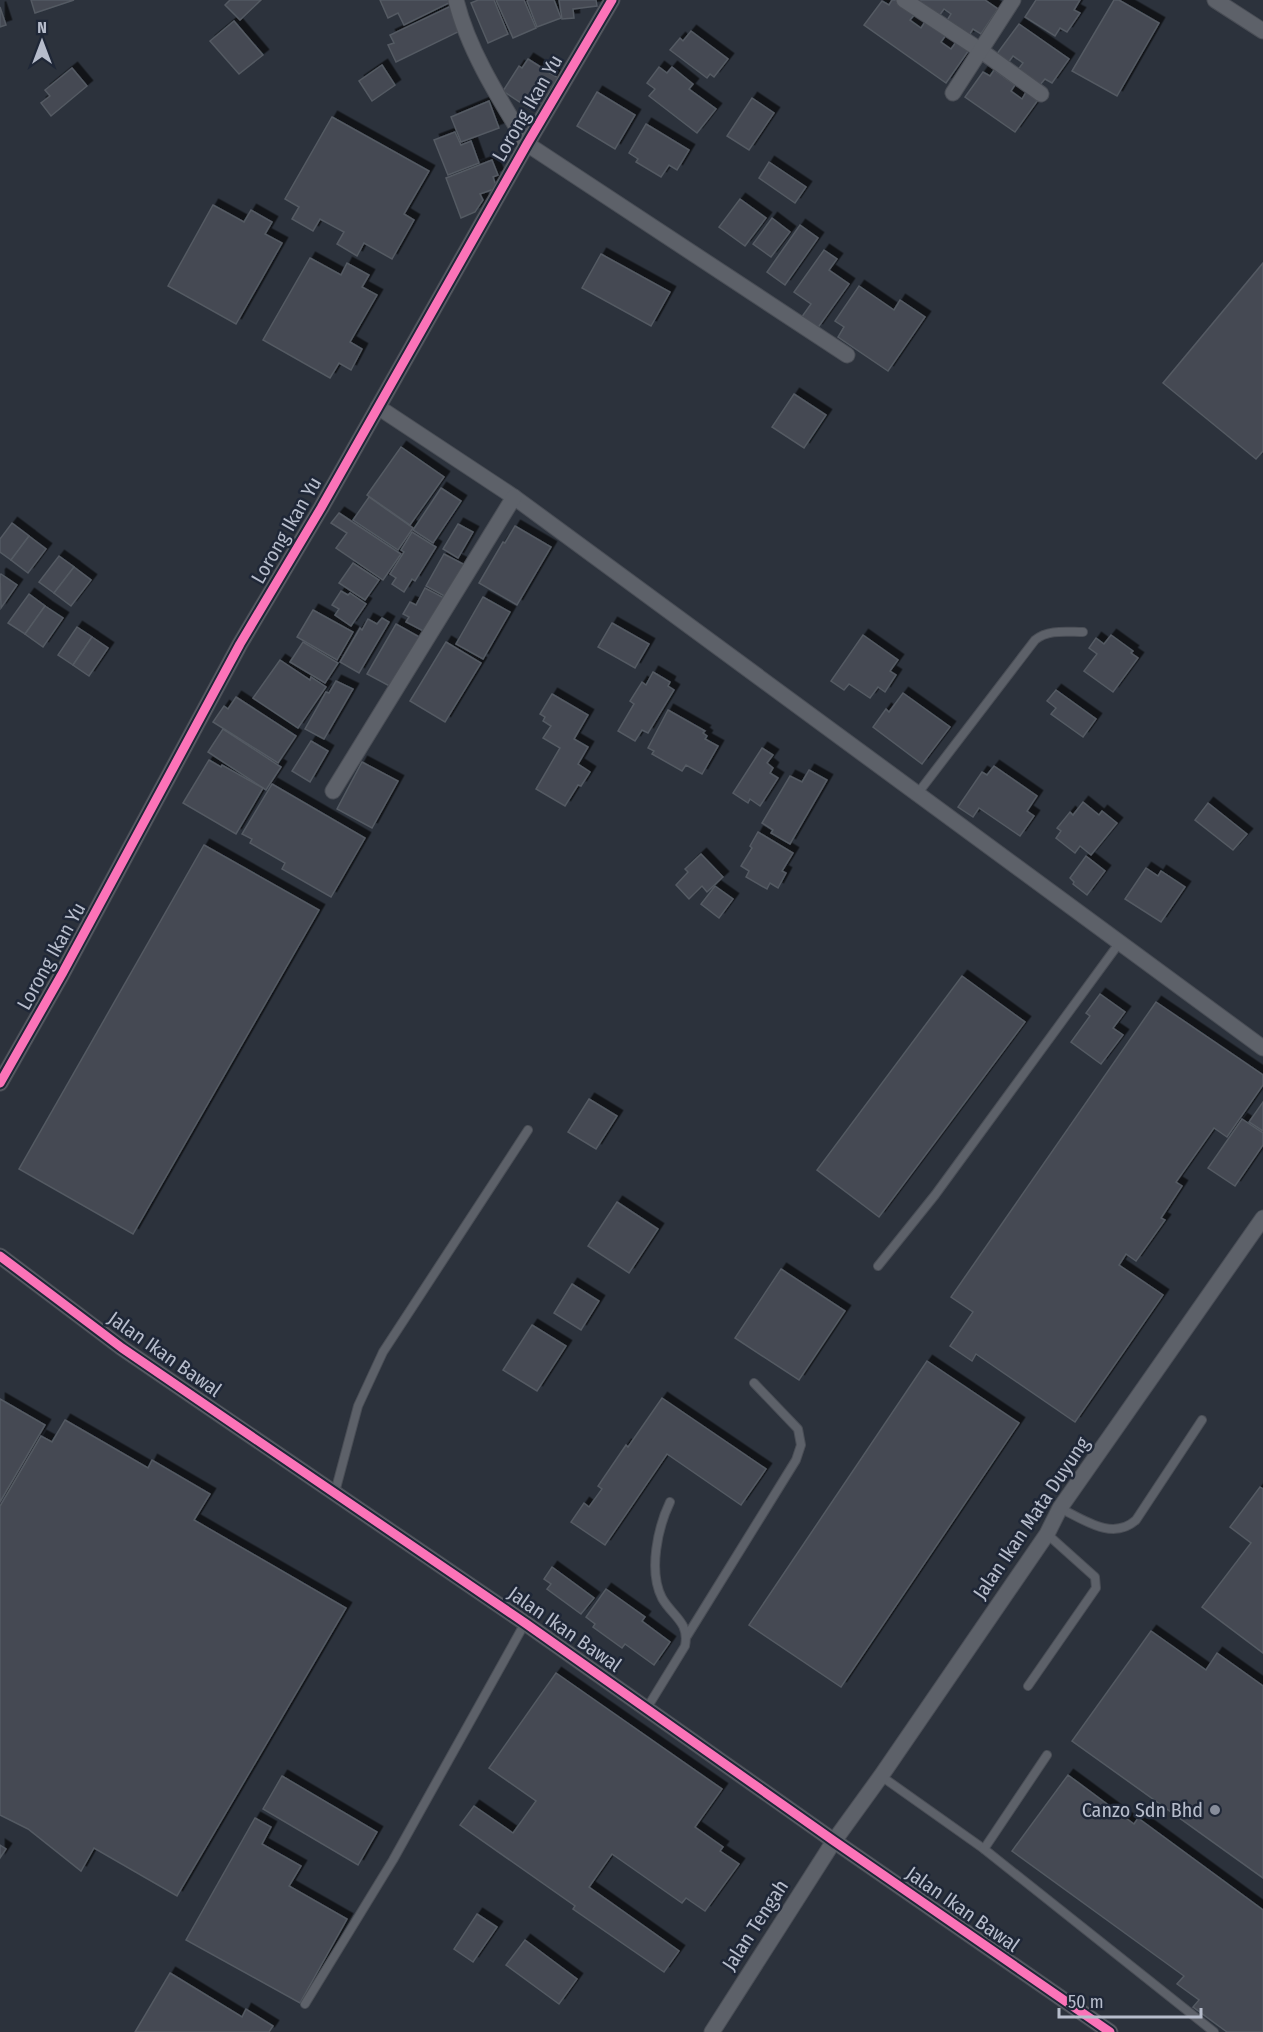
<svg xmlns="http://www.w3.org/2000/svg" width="1263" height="2032" viewBox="0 0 1263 2032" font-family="'Fira Sans Condensed',sans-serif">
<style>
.building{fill:#454a52;stroke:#545a63;stroke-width:1.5;filter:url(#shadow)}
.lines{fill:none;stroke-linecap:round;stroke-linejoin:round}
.service-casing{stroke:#4a4e56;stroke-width:10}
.minor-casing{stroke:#4a4e56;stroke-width:17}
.service{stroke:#5d6169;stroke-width:8}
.minor{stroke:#5d6169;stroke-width:15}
.cycleway-casing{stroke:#1f2737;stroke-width:13}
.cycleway{stroke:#fb73b8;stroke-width:9}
.poi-dot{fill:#868c9a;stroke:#1f2737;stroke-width:2}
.labels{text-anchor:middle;stroke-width:5;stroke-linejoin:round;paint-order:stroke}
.street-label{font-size:20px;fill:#b7bdcc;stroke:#1f2737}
.poi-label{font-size:20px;fill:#b7bdcc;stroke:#1f2737;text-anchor:end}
</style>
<defs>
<filter id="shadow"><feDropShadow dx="5.5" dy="-5.5" stdDeviation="0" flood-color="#0009"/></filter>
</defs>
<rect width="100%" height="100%" fill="#2c323c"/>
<g class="building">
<path d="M31,0H74L35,13Z"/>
<path d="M230,0H261L240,20L225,5Z"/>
<path d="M380,0H450L451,2L404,25L398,13L388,18Z"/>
<path d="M478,0H494L508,34L488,43L471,3Z"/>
<path d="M496,0H524L536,28L513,38Z"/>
<path d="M529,0H554L561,18L537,27L527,1Z"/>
<path d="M559,0H596L597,6L573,9L574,18L562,19Z"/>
<path d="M892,0H897L916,13L910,20L921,28L926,20L946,35L941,42L951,49L956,42L969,50L946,83L864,25L882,1L889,5Z"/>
<path d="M916,0H985L998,9L981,34L973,29L968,37L946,22L951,14L944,9L939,16Z"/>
<path d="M1036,0H1080L1074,10L1080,13L1067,32L1060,28L1055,36L1025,17Z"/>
<path d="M1114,0H1119L1159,23L1117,96L1072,71Z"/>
<path d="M451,6L462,30L396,62L388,45L394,43L390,35Z"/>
<path d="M0,7L6,25L0,27Z"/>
<path d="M234,21L263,55L239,74L210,41Z"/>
<path d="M1019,24L1069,59L1052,83L1045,79L1039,86L1017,71L1023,63L1013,56L1008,63L996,55Z"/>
<path d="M691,31L728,59L714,77L710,74L707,78L670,50L680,38L683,41Z"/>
<path d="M528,59L563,81L546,107L536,100L530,109L503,91L519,66L522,68Z"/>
<path d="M382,65L395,85L372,101L359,81Z"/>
<path d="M659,67L667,73L672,67L693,84L689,89L716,109L697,133L649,96L655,89L647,83Z"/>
<path d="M72,68L87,86L51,116L41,103L50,96L45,90Z"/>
<path d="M994,70L1015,85L1011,91L1022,99L1026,92L1038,100L1015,132L965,97L983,72L990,76Z"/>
<path d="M597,92L635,115L615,149L577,126Z"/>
<path d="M752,98L774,113L749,150L727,136Z"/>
<path d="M489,101L499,128L461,142L451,117Z"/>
<path d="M332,117L429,171L404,214L414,220L392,259L364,243L357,256L337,244L344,232L320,219L313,231L292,219L299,207L285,199Z"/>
<path d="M646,124L689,150L677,170L669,165L661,177L636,162L638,159L629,153Z"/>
<path d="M455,132L461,145L471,141L479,163L448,175L434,140Z"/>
<path d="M492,160L498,175L493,177L497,188L480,194L483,200L475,212L461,218L446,178Z"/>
<path d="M769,162L806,187L795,203L759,178Z"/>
<path d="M740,199L766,218L745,246L719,227Z"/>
<path d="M213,205L244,222L251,210L272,222L265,234L282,243L236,324L168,286Z"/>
<path d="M772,218L790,232L771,257L753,244Z"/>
<path d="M800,225L818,238L785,285L767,272Z"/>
<path d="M824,250L837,259L829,270L849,284L817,329L801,318L811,304L794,292Z"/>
<path d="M601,254L670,292L651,326L582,288Z"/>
<path d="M310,258L341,275L347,263L369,275L362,287L377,295L350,342L362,349L351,370L339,363L330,378L263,340Z"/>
<path d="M1263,263V451L1256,459L1163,383Z"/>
<path d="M859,286L894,310L900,300L925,317L888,371L838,337L844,327L835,321Z"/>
<path d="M794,394L826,415L804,448L772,427Z"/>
<path d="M401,447L444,477L410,525L367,495Z"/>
<path d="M441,488L461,501L433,543L413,530Z"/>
<path d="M369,497L413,528L398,550L353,520Z"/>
<path d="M339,513L401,554L383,580L336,548L347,533L331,523Z"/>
<path d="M12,523L29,536L11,560L0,552V539Z"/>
<path d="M458,524L473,532L458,558L443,549Z"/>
<path d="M515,526L551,547L517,605L479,583L503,542L505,543Z"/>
<path d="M412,532L436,547L415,581L412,579L404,592L392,584L396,578L390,574L404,552L401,550Z"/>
<path d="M29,536L46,549L28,573L11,560Z"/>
<path d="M444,554L467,566L448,598L426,586Z"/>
<path d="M59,556L74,567L54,593L39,582Z"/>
<path d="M353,563L379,580L365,600L339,583Z"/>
<path d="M74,567L91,580L71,606L54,593Z"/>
<path d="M1,574L17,585L1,608L0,575Z"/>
<path d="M425,588L448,600L431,635L406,622L409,617L403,614L410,602L416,605Z"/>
<path d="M341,591L348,595L350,593L366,604L351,626L335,615L339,609L332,605Z"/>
<path d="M29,594L45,606L25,634L8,623Z"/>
<path d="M483,597L510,612L483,659L456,644Z"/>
<path d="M45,606L63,618L43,647L25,634Z"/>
<path d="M313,610L353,632L337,660L297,637Z"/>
<path d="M382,618L389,622L359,673L340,662L360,628L362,630L368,619L377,624Z"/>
<path d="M612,623L649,644L635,668L598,647Z"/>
<path d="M396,624L423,639L395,689L367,674Z"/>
<path d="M77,627L92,637L73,665L58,655Z"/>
<path d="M863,635L898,660L890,671L896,675L885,692L878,687L870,698L849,684L844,690L831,681Z"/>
<path d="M1111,635L1133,651L1131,653L1138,658L1113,692L1084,671L1097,654L1089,648L1096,638L1104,644Z"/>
<path d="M92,637L108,648L89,676L73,665Z"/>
<path d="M303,642L338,663L325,683L290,662Z"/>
<path d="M446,642L481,663L445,722L410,701Z"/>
<path d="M280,660L310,680L311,677L326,687L298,728L253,698Z"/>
<path d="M653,672L670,682L668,686L674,690L648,733L642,730L635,741L618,731L634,704L630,701L642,682L646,685Z"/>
<path d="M336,681L353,689L324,739L305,729L326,692L329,693Z"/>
<path d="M1056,690L1096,719L1083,737L1051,714L1056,708L1047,701Z"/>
<path d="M903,693L950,727L922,764L873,727L886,709L889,712Z"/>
<path d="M552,694L588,715L574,739L588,747L578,764L590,772L581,786L578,785L565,806L536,789L560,748L543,738L551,726L543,721L545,717L540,714Z"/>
<path d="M236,697L296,736L278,763L213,722L224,706L228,709Z"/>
<path d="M668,710L705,731L703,733L707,736L705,739L718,746L702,774L686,765L682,771L652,754L654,751L648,748Z"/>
<path d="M223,729L281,767L266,790L208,752Z"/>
<path d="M311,741L328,751L310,782L292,771Z"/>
<path d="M762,748L773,755L767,763L773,768L770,773L778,778L760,806L750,799L748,803L733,793Z"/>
<path d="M209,760L221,767L222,765L263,788L236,834L183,803Z"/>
<path d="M362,762L398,781L372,828L337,809Z"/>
<path d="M994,766L1037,796L1027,811L1034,816L1020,836L979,808L973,817L958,807L982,772L987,775Z"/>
<path d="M809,770L827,780L790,844L771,833L773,830L762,823L790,776L802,782Z"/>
<path d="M272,784L365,838L331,897L282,869L285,863L250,843L252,839L242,834Z"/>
<path d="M1083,802L1099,815L1102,811L1117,823L1091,855L1080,846L1075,853L1056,838L1061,831L1057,828L1070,812L1073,815Z"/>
<path d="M1208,803L1247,834L1233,850L1195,820Z"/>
<path d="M758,832L793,853L782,871L786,873L778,888L770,883L767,889L746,877L749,871L741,866L752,848L750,846Z"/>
<path d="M204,845L319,910L133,1234L19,1169Z"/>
<path d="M701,854L723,877L707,892L702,886L689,899L676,885L688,872L685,869Z"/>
<path d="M1086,856L1105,871L1087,895L1073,884L1074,882L1070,878Z"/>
<path d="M1146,868L1158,876L1161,871L1185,887L1161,922L1125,899Z"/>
<path d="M715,886L733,899L719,918L701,904Z"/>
<path d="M962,976L1025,1022L879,1217L817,1170Z"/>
<path d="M1100,994L1125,1012L1113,1028L1123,1035L1101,1064L1071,1042L1090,1016L1086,1013Z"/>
<path d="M1156,1002L1263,1075V1085L1227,1137L1214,1128L1176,1182L1182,1186L1161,1218L1165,1220L1136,1261L1126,1254L1119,1265L1163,1295L1075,1422L976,1354L972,1361L950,1346L973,1312L951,1297Z"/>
<path d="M589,1099L617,1116L596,1149L568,1132Z"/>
<path d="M1263,1102V1131L1249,1122Z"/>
<path d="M1242,1119L1263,1133V1145L1235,1186L1208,1168Z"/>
<path d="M617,1202L658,1229L629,1273L588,1246Z"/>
<path d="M781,1269L845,1311L799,1380L735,1338Z"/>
<path d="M572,1284L599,1301L581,1330L554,1313Z"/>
<path d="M532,1325L566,1346L537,1391L503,1370Z"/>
<path d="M927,1361L1019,1423L841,1687L749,1625Z"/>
<path d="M662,1398L766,1469L741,1505L667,1454L605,1545L571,1522L584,1503L589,1507L602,1489L598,1486L626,1445L628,1447Z"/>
<path d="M0,1399L45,1425L0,1502Z"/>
<path d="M65,1420L148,1468L152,1460L210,1494L194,1520L346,1608L177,1896L94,1848L81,1871L28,1829L0,1815V1506L41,1436L52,1442Z"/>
<path d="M1260,1487L1263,1489V1653L1202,1607L1251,1543L1230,1527Z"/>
<path d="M552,1567L594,1598L581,1614L547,1589L551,1584L544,1579Z"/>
<path d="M606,1589L645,1617L642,1621L670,1642L654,1665L625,1644L622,1648L593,1627L595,1624L586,1617Z"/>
<path d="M1151,1631L1206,1670L1217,1653L1263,1686V1878L1072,1741Z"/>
<path d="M556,1673L722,1789L695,1827L723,1847L720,1851L739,1864L705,1911L686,1898L682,1903L612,1854L589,1887L679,1951L664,1972L573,1909L575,1906L460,1825L474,1806L513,1833L536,1801L489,1768Z"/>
<path d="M1068,1775L1134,1824L1138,1818L1263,1910V2032H1227L1193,2007L1199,2000L1177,1984L1184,1976L1012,1851Z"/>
<path d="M282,1776L377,1832L358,1865L263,1809Z"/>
<path d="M255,1818L271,1827L262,1844L301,1866L289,1886L347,1919L300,2003L186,1940Z"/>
<path d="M0,1845L6,1849L0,1858Z"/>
<path d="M477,1914L497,1927L473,1962L454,1949Z"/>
<path d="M525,1940L577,1979L559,2004L506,1965Z"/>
<path d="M170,1973L242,2017L246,2009L273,2026L269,2032H135Z"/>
</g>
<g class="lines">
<g class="service-casing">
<g id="service">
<path d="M918,793L1035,640C1048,629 1067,632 1083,632"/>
<path d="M878,1266L935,1195L1120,942"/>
<path d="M335,1492L358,1406L383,1352L528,1130"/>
<path d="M1060,1508C1084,1520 1113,1541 1136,1520L1202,1420"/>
<path d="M687,1636L796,1460L801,1445L798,1429L754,1383"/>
<path d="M1028,1686L1096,1588L1095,1577L1047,1534"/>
<path d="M647,1708L685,1646C690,1622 672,1616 662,1598C648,1571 658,1527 670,1502"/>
<path d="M881,1776L984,1849L1214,2032"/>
<path d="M984,1849L1047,1755"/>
<path d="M305,2004L393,1860L525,1623"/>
</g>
</g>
<g class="minor-casing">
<g id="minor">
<path d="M456,0C468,50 500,100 527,144L847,355"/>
<path d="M904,0L980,50L1041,94"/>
<path d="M1215,0L1263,31"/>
<path d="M953,93L1013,0"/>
<path d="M378,407L514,497L1263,1048"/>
<path d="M333,791L514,497"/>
<path d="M0,1083L62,974L240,644L321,508L527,144L612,0"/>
<path d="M0,1256L122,1348L525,1623L834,1841L1110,2032"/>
<path d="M712,2032L834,1841L881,1776L1047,1534L1060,1508L1263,1218"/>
</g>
</g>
<use href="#service" class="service"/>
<use href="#minor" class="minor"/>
<g class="cycleway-casing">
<g id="cycleway">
<path d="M0,1083L62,974L240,644L321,508L527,144L612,0"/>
<path d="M0,1256L122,1348L525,1623L834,1841L1110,2032"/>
</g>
</g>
<use href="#cycleway" class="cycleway"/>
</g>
<circle class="poi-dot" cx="1215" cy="1810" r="6"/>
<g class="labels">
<g class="street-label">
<text transform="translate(527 108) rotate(-60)" y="7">Lorong Ikan Yu</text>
<text transform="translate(286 530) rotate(-60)" y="7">Lorong Ikan Yu</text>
<text transform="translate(51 956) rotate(-61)" y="7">Lorong Ikan Yu</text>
<text transform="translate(165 1354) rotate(35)" y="7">Jalan Ikan Bawal</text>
<text transform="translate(1031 1518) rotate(-56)" y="7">Jalan Ikan Mata Duyung</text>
<text transform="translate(565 1629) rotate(35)" y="7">Jalan Ikan Bawal</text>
<text transform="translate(963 1909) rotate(35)" y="7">Jalan Ikan Bawal</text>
<text transform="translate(755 1925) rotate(-57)" y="7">Jalan Tengah</text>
</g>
<g class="poi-label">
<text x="1203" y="1817">Canzo Sdn Bhd</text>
</g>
</g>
<g transform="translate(42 42)" stroke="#1f2737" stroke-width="4.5" paint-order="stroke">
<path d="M0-4.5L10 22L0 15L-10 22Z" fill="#b7bdcc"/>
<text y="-9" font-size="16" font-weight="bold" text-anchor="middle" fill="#b7bdcc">N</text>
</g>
<path d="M1059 2008v9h142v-9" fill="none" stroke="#b7bdcc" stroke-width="3"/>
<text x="1068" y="2008" font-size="18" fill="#b7bdcc" stroke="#1f2737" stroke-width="4.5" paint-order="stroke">50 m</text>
</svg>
